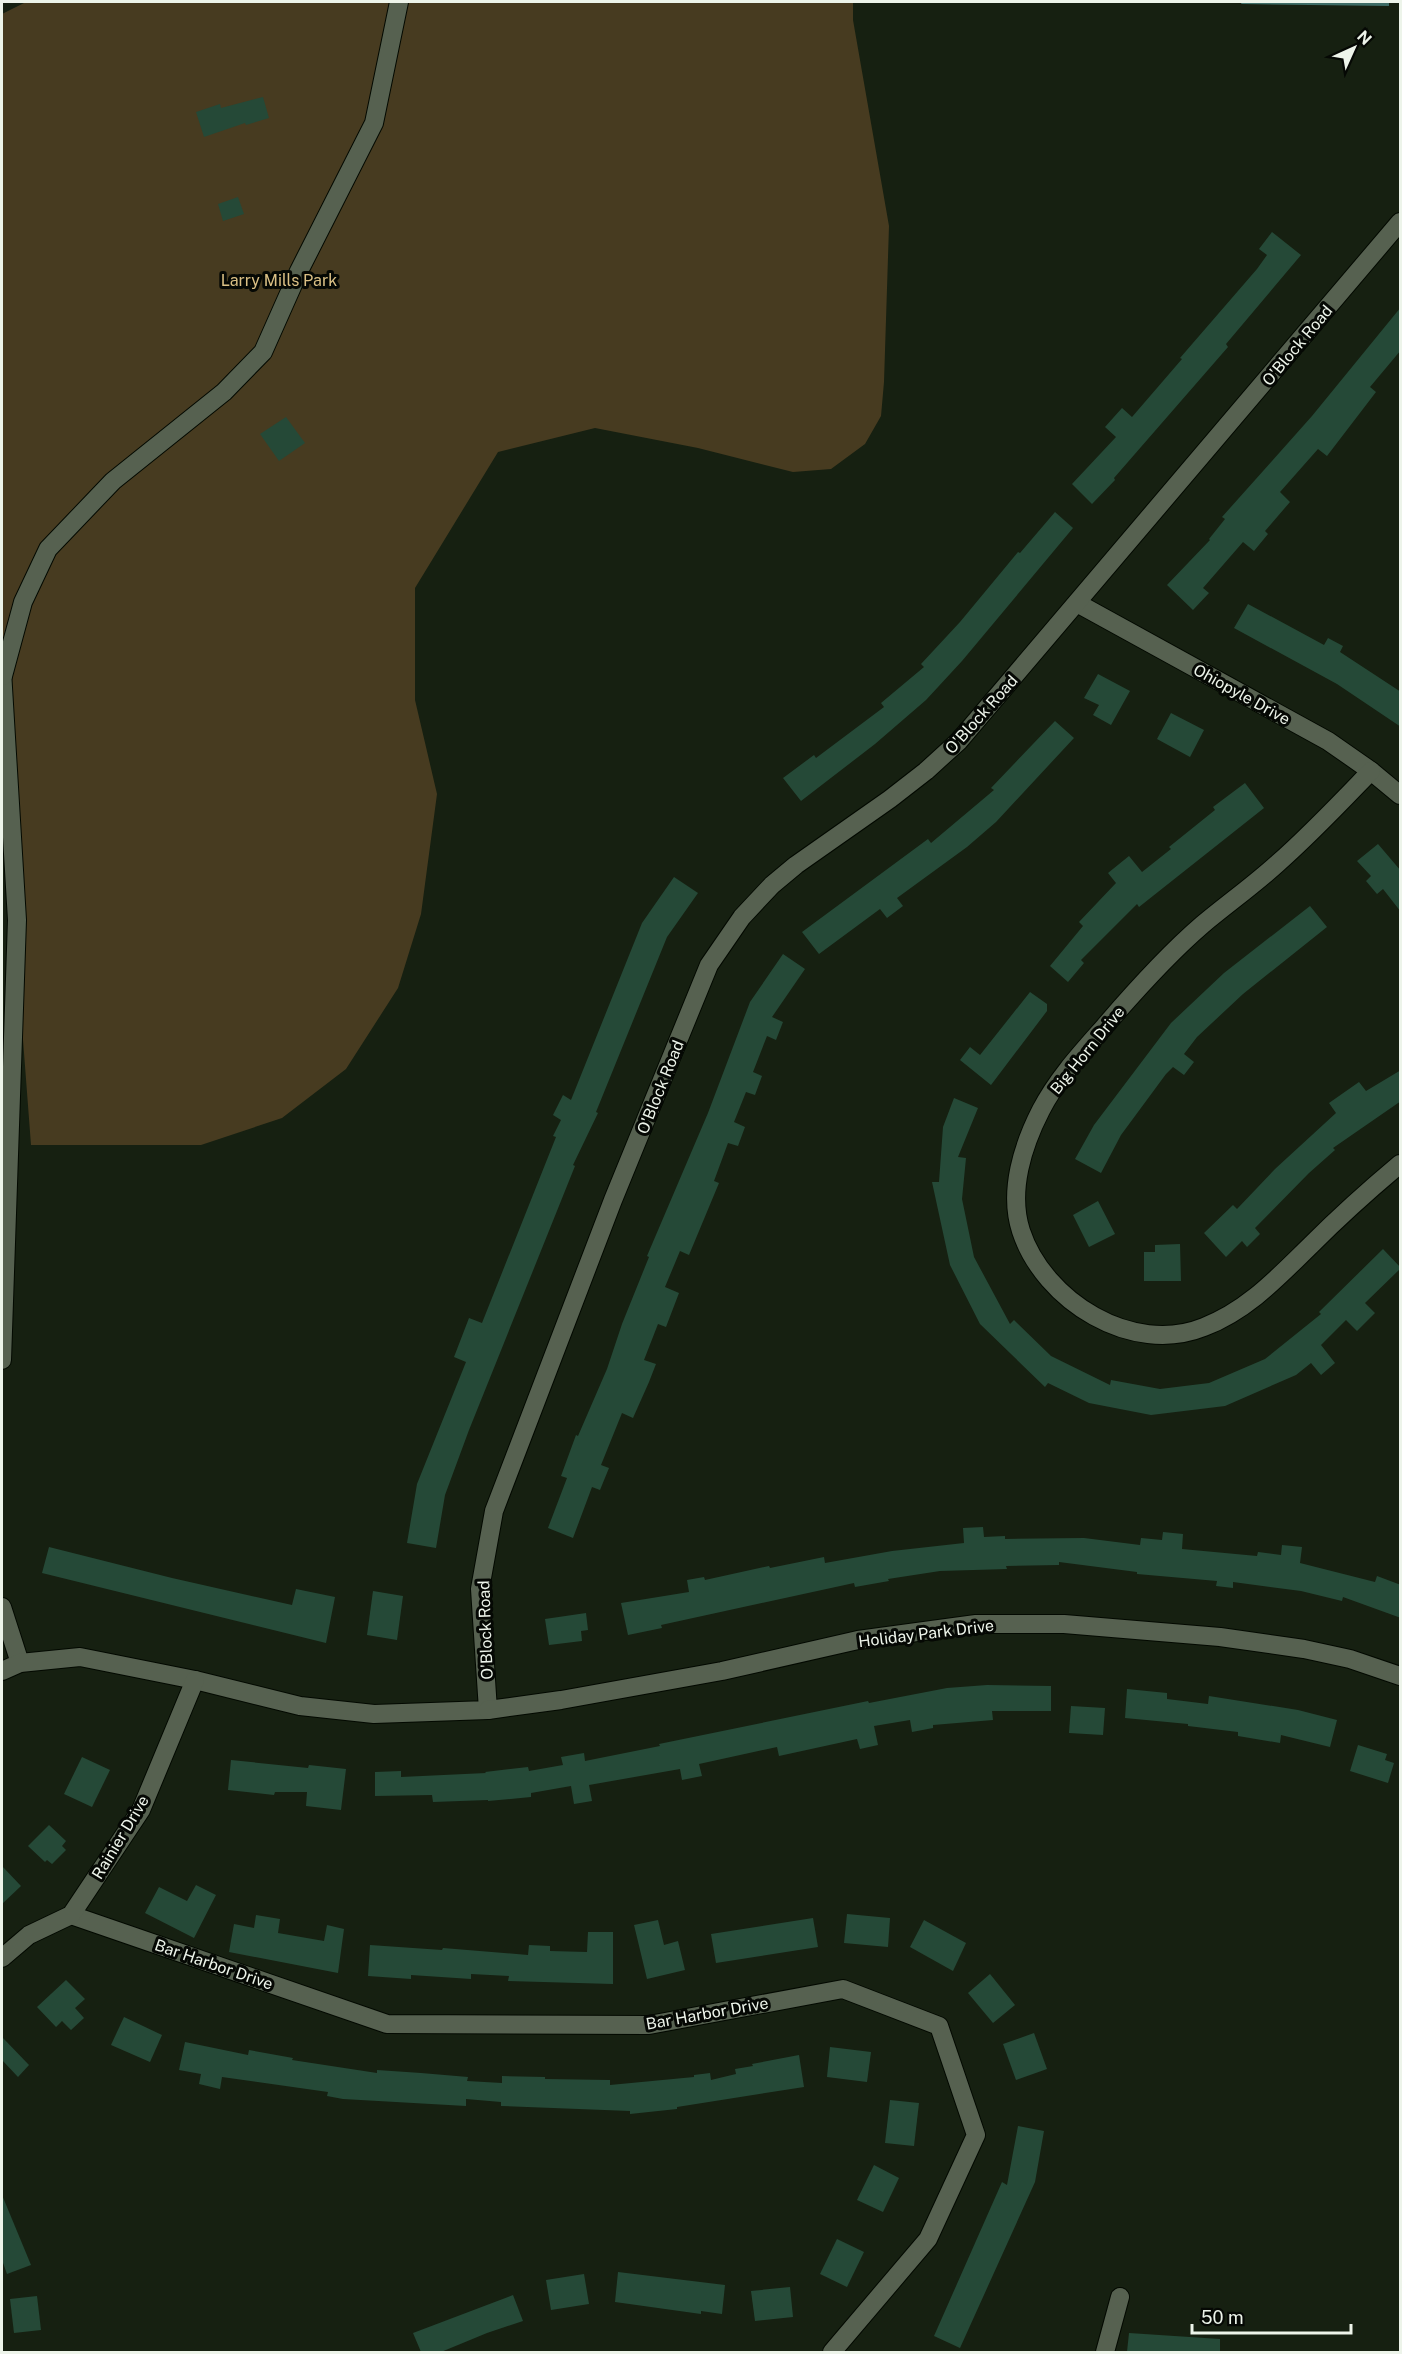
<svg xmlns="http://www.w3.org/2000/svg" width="1402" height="2354" viewBox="0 0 1402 2354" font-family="'Public Sans',sans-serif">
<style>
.green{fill:#473b20}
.water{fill:#3e6d67}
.building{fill:#254937}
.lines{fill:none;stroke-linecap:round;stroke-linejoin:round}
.minor-casing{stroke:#030901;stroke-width:20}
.minor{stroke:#566150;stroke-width:18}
.labels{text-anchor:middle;stroke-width:6;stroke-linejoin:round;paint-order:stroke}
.park-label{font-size:16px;fill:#dbc085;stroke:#050804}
.street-label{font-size:16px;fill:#edf4ea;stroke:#050804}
</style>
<rect width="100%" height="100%" fill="#162011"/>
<path class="green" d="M26,2H853V20L889,226L884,382L881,416L865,444L831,469L793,472L698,448L595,428L498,452L415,588V700L437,794L421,914L398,988L346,1069L282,1118L201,1145H31L2,763V14Z"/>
<path class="water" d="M1242,2H1389V6L1241,4Z"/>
<g class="building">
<path d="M263,97L269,118L246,125L245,123L204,137L196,112L220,104L221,108Z"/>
<path d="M238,197L244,214L223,221L218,204Z"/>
<path d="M1272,232L1301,255L1226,344L1228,347L1114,478L1115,480L1092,504L1072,484L1116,437L1105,427L1122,408L1132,417L1182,359L1180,358L1257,269L1267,255L1259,249Z"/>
<path d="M1401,307V350L1370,387L1376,392L1327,456L1318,449L1280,492L1290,502L1265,531L1268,534L1254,551L1243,542L1203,588L1209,593L1193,610L1167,585L1210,540L1209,539L1225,519L1222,517L1312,416Z"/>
<path d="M286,417L305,443L279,461L260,434Z"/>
<path d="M1055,512L1073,528L962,661L926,700L875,744L801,801L783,778L814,755L816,758L884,707L881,703L924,667L921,664L960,622L1018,552L1020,553Z"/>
<path d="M1248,604L1324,645L1328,638L1343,646L1340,652L1401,692V727L1337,684L1234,628Z"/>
<path d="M1098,674L1130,691L1111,725L1093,715L1099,705L1084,698Z"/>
<path d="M1171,713L1204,730L1190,757L1157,739Z"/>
<path d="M1055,721L1074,738L996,822L967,847L897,898L903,906L887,918L880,909L819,954L802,932L928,839L931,843L994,790L991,788Z"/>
<path d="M1245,783L1264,808L1139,907L1137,904L1081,960L1084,963L1068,982L1050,966L1083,926L1079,922L1116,883L1108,873L1129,856L1142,872L1171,849L1169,847L1215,810L1213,807Z"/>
<path d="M1378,844L1401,871V912L1383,889L1377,894L1366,881L1371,876L1357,861Z"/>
<path d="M674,877L698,893L667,937L596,1112L598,1113L573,1165L575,1166L469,1430L445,1495L436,1548L407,1543L417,1484L466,1362L454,1357L469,1318L482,1323L556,1137L553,1136L561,1120L553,1115L563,1095L571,1100L642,923Z"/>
<path d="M1310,906L1327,927L1243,994L1197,1037L1184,1054L1194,1062L1184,1075L1173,1067L1166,1074L1121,1135L1101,1173L1075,1159L1094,1125L1171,1023L1224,973Z"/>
<path d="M783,954L805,969L772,1017L783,1022L776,1040L767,1036L753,1072L762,1076L755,1095L746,1092L734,1122L745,1127L738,1146L728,1143L714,1181L719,1183L689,1255L680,1251L665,1287L679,1293L666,1327L658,1324L644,1360L656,1364L649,1382L633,1418L622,1413L601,1465L609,1468L600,1490L592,1487L573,1538L548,1528L567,1478L561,1476L576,1435L578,1436L607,1369L622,1324L649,1257L647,1256L708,1113L750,1002Z"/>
<path d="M1030,992L1047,1004V1011L991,1085L960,1060L970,1047L980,1055Z"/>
<path d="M1401,1070V1101L1333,1148L1335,1150L1309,1173L1255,1228L1260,1234L1247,1247L1242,1241L1226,1257L1204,1233L1233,1205L1237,1209L1275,1169L1336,1113L1329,1103L1359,1082L1366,1091Z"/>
<path d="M954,1098L978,1108L958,1157L966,1158L962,1199L974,1257L1010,1324L1014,1320L1051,1356L1110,1385L1111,1380L1160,1389L1209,1383L1265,1359L1321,1314L1319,1312L1383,1249L1401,1268L1365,1303L1375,1313L1357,1331L1346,1320L1321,1345L1335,1363L1321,1375L1311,1363L1296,1375L1225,1406L1151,1415L1089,1403L1048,1383L1045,1387L980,1324L950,1265L932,1182H939L943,1127Z"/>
<path d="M1098,1201L1115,1234L1089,1247L1073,1215Z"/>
<path d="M1180,1244L1181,1281H1144V1252H1155V1245Z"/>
<path d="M983,1527L984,1537L1005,1536V1539L1084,1538L1140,1545L1141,1538L1162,1540L1163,1532L1183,1534L1182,1549L1257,1556L1258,1552L1281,1555L1282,1545L1302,1547L1300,1563L1375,1582L1377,1576L1401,1585V1618L1343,1597L1342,1601L1301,1591L1233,1582V1588L1216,1586L1217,1581L1137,1574V1572L1059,1562V1565L1006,1566L1007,1569L940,1571L888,1579L889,1581L855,1587L854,1583L661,1625L662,1628L628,1635L621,1603L689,1592L687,1580L704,1577L705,1580L769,1566L770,1568L824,1557L825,1563L892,1551L964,1543L963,1528Z"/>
<path d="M49,1547L172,1578L292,1605L296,1589L335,1597L326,1643L42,1573Z"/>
<path d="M373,1591L403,1596L397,1640L367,1635Z"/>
<path d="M586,1613L588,1630L581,1631L582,1641L549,1645L545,1619Z"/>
<path d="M987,1685L1051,1686V1711H992L993,1720L933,1725V1728L912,1732L910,1720L874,1726L878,1745L860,1749L857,1739L779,1756L777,1747L699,1764L702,1776L682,1780L680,1769L589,1785L592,1801L574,1804L571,1786L531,1793V1797L488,1801V1800L433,1802L432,1795L375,1796V1772L401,1771V1777L486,1773L485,1772L528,1767L529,1771L563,1765L561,1757L584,1753L585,1761L660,1746L659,1744L868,1701L869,1703L947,1688Z"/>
<path d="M1127,1689L1167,1693V1699L1208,1704L1209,1696L1298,1710L1337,1720L1330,1747L1281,1735L1280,1743L1238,1736V1732L1188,1726V1724L1125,1718Z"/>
<path d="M1071,1706L1105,1708L1103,1735L1069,1733Z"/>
<path d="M1358,1745L1387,1754L1385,1760L1394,1763L1388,1783L1350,1771Z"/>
<path d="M82,1757L110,1770L92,1807L64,1794Z"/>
<path d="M231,1760L308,1768L309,1765L346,1769L341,1810L306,1806L307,1792H275L274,1795L228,1790Z"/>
<path d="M49,1825L66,1841L62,1846L66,1850L52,1864L47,1860L45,1862L28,1846Z"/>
<path d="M2,1866L21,1886L2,1904Z"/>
<path d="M196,1885L216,1895L194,1938L145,1913L159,1887L187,1901Z"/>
<path d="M847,1914L890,1918L888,1947L844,1943Z"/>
<path d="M256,1915L280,1919L278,1933L324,1941L327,1925L344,1929L338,1973L229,1952L234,1924L254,1928Z"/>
<path d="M813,1918L818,1947L716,1963L711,1934Z"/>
<path d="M658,1920L664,1945L678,1941L685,1970L647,1979L634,1925Z"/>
<path d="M924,1920L966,1943L953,1971L910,1947Z"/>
<path d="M588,1932H613V1984L508,1981L509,1976L471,1974V1979L411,1975V1979L368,1976L370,1945L442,1950L443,1948L528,1955L529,1945L550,1946V1951L587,1952Z"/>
<path d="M990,1974L1015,2005L993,2023L968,1993Z"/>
<path d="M66,1980L85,1999L75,2008L84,2018L71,2030L62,2021L56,2027L37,2007Z"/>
<path d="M124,2017L162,2035L150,2062L111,2045Z"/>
<path d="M1034,2033L1047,2069L1016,2080L1003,2044Z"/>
<path d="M2,2037L29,2065L18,2077L2,2060Z"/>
<path d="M185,2042L248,2055L249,2050L293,2058L292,2060L377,2073V2070L421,2073L468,2077L467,2081L502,2083V2076L545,2077V2079L610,2080V2085L694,2077V2075L710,2073L711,2080L736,2074L735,2069L753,2066L752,2064L799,2055L804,2087L677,2107V2109L630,2114V2111L501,2106V2102L466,2099V2106L343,2099L327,2096L328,2092L222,2077L220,2089L199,2084L201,2074L179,2070Z"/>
<path d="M830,2047L871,2052L867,2082L827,2077Z"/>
<path d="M890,2100L919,2103L914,2146L885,2143Z"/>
<path d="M1018,2126L1044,2131L1035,2182L960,2348L934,2336L1002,2182L1007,2185Z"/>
<path d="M874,2165L899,2178L883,2212L857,2200Z"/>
<path d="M2,2195L31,2265L7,2274L2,2260Z"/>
<path d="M837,2239L864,2252L847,2287L820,2274Z"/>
<path d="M618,2272L725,2285L722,2314L701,2311V2314L615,2302Z"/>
<path d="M584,2274L589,2304L551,2310L546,2280Z"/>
<path d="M790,2287L793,2317L755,2321L751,2291Z"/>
<path d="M513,2295L523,2321L487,2333L441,2352H421L413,2333Z"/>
<path d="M37,2296L41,2330L14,2333L10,2299Z"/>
<path d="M1129,2333L1220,2339V2352H1127Z"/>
</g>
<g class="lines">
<g class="minor-casing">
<g id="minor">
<path d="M1077,603L1328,741L1371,771L1400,795"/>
<path d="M2,671L17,920L2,1360"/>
<path d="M3,676L23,602L48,549L113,481L224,392L263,352L299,271L374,123L399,2"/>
<path d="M1371,771C1341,802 1311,834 1278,863C1254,885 1227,904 1202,925C1166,956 1134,992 1104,1027C1081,1053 1057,1079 1041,1110C1023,1145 1008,1191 1021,1231C1044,1301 1132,1356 1204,1327C1248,1310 1278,1277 1311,1245C1340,1216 1369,1190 1400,1164"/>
<path d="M2,1607L20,1663"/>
<path d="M2,1671L20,1663L80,1657L195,1680L300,1706L374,1714L488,1710L480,1589L494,1511L613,1200L709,965L742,917L772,885L796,865L890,799L926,771L959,741L1400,222"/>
<path d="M488,1710L561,1700L722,1671L858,1640L976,1624H1064L1220,1637L1304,1649L1350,1659L1400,1676"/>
<path d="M71,1915L387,2024L649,2025L843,1989L939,2026L976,2135L928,2239L832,2352"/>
<path d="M2,1958L29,1935L71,1915L141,1810L195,1680"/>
<path d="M1105,2352L1120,2297"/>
</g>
</g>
<use href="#minor" class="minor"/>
</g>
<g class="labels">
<g class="park-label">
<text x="279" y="286">Larry Mills Park</text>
</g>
<g class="street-label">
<text transform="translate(1297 345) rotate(-50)" y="6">O'Block Road</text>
<text transform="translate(1242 694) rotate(29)" y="6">Ohiopyle Drive</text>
<text transform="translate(981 714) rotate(-48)" y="6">O'Block Road</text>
<text transform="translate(1087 1050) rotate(-51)" y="6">Big Horn Drive</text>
<text transform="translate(660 1087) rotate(-68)" y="6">O'Block Road</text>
<text transform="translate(485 1630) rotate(-92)" y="6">O'Block Road</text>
<text transform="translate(926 1633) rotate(-7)" y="6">Holiday Park Drive</text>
<text transform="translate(120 1837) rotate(-59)" y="6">Rainier Drive</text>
<text transform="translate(214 1964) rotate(19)" y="6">Bar Harbor Drive</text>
<text transform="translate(707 2013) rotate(-10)" y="6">Bar Harbor Drive</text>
</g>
</g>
<rect width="1402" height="2354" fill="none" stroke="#edf4ea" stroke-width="6"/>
<g transform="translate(1354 48) rotate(45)" stroke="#050804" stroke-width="4.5" paint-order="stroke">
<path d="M0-4.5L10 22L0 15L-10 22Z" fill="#edf4ea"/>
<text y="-9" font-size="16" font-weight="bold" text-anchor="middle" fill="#edf4ea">N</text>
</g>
<path d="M1192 2324v9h159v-9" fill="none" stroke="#edf4ea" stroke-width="3"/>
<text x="1201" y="2324" font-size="18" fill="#edf4ea" stroke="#050804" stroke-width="4.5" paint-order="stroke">50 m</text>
</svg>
